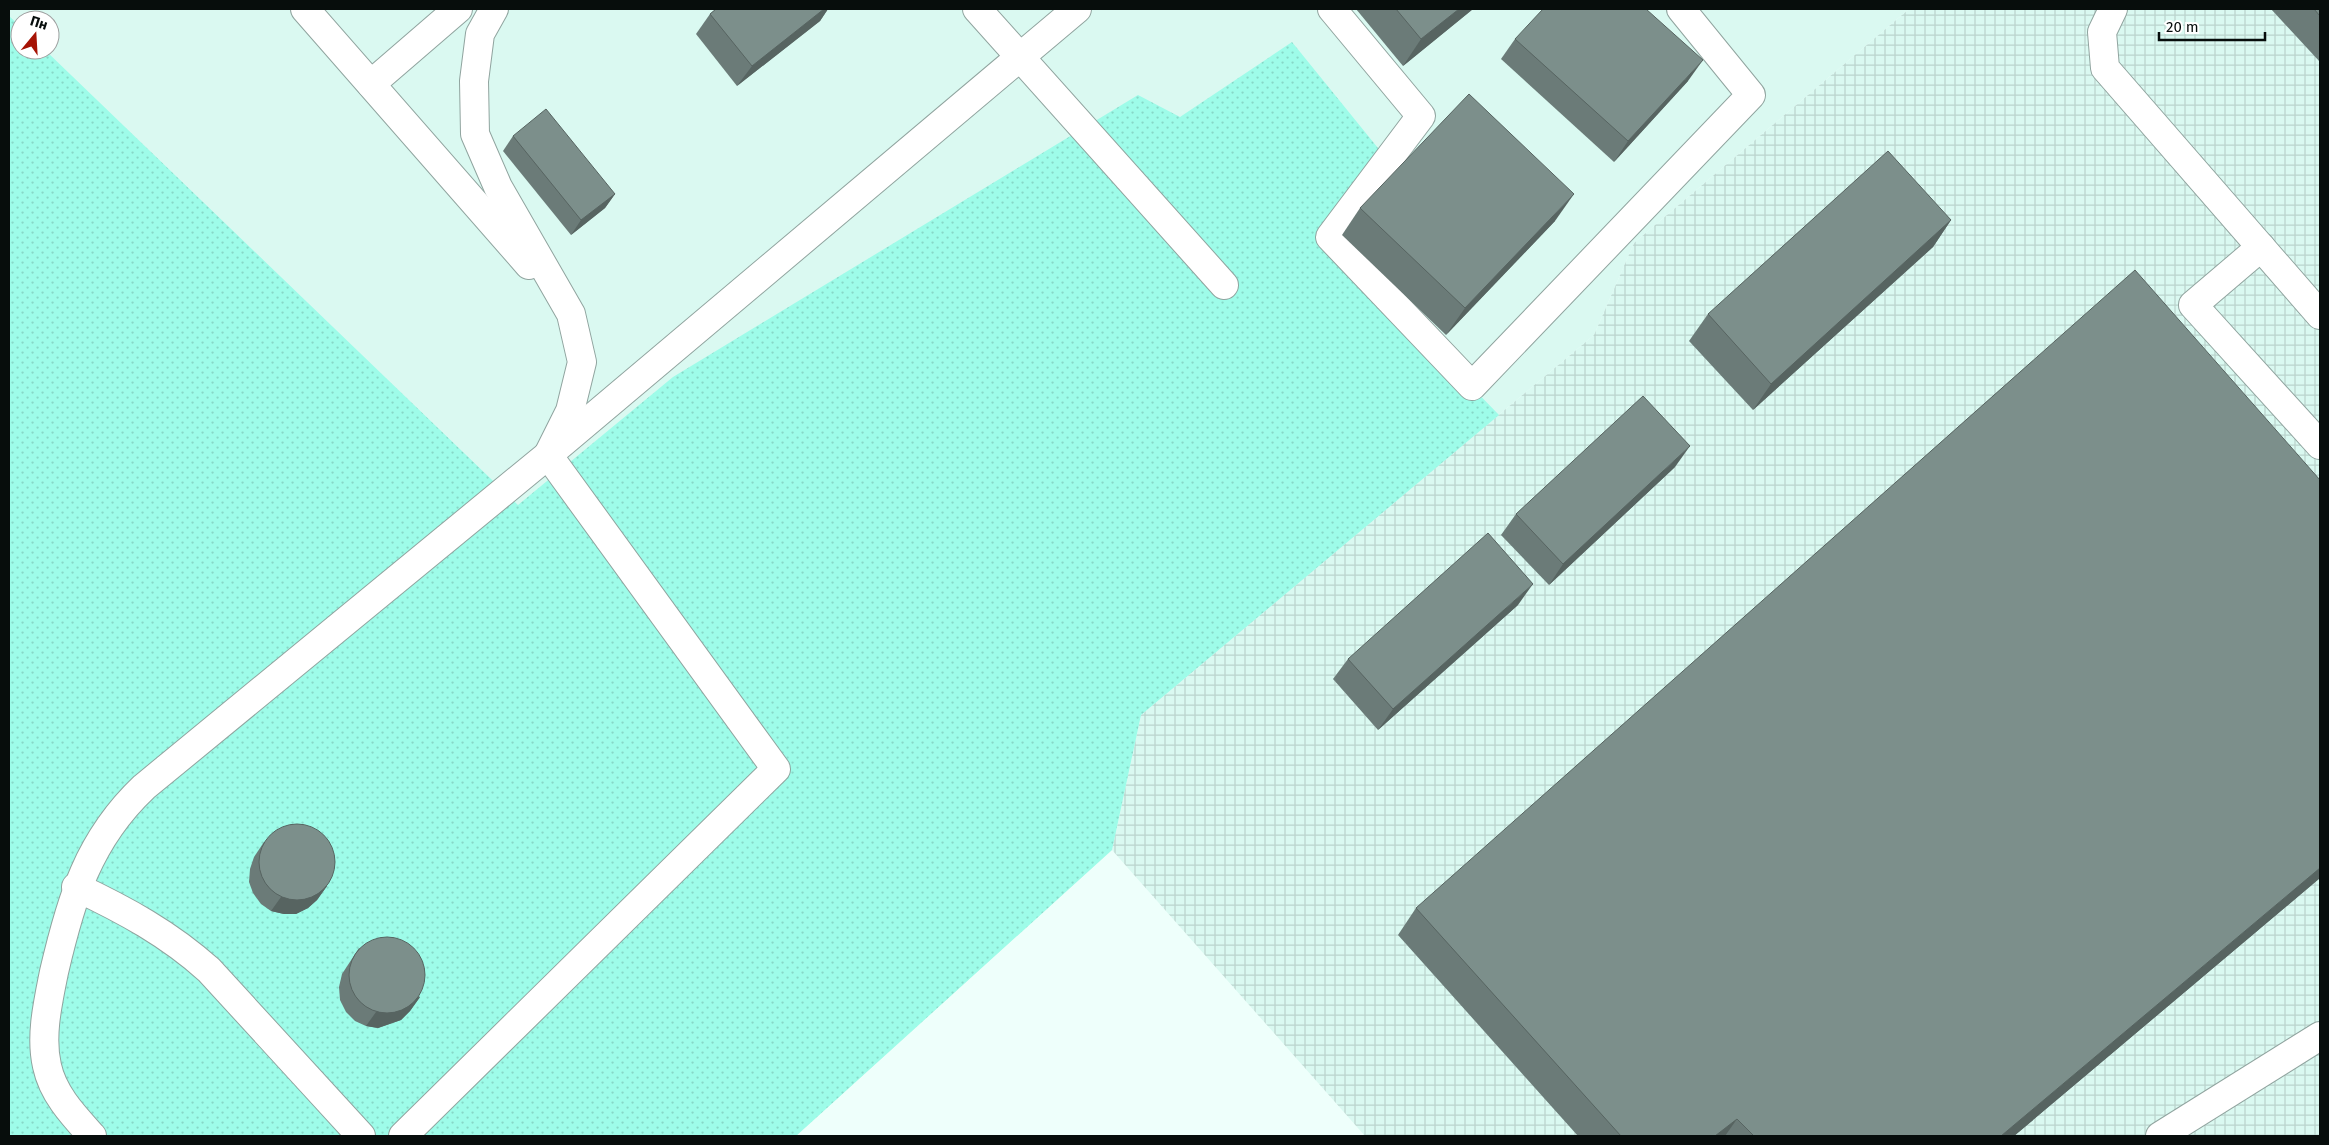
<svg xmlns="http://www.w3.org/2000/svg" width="2329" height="1145" viewBox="0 0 2329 1145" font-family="'Fira Sans',sans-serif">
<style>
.built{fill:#daf9f1;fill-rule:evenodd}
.industrial{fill:url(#industrial-grid)}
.grass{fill:url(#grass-dots)}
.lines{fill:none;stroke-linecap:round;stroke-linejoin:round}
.minor-casing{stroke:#90a49f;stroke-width:30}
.minor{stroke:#fff;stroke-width:28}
.wall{fill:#6b7b78}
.shaded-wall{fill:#576461}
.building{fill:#7c8f8b;stroke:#576461}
</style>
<defs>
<pattern id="industrial-grid" width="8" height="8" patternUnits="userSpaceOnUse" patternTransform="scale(1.25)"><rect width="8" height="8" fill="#daf9f1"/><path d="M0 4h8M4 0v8" fill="none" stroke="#bad4cd"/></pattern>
<pattern id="grass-dots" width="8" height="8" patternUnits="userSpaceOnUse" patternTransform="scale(1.25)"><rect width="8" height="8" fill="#9efce9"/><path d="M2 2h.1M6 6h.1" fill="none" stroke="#87d7c7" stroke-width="1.8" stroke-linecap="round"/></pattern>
</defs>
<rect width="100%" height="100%" fill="#eefffb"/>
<path class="built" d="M9,9H1909L1634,243L1594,335L1141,715L1112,850L796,1136H9ZM20,20H50V50H20Z"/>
<path class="industrial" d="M1909,9H2320V1136H1365L1112,850L1141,715L1594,335L1634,243Z"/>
<path class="grass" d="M9,16L20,26V50H45L518,505L673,377L1138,95L1180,117L1292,42L1382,153L1320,231L1499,415L1141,715L1112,850L796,1136H9Z"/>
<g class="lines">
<g class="minor-casing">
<g id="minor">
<path d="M305,9L529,265"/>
<path d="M977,9L1224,285"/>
<path d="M1332,9L1421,116L1330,237L1472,386L1751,95L1681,9"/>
<path d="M2113,9L2102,32L2105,68L2320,315"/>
<path d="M371,84L458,9"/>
<path d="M2261,247L2193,305L2320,445"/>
<path d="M76,887C125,910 169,934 209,970L361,1136"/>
<path d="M92,1136C73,1115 53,1094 47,1066C40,1036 48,1002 54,972C71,899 88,840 144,787L548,455L1077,9"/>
<path d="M403,1136L776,769L548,455L570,411L582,362L571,314L498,187L475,134L474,81L480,34L494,9"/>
<path d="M2160,1136L2320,1036"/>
</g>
</g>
<use href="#minor" class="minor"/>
</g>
<g class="wall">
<path d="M716,9H828L820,21L737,86L696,34L710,14Z"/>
<path d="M1356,9H1473L1403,66Z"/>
<path d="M2271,9H2320V62Z"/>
<path d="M1515,39L1688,81L1614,162L1501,59Z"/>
<path d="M513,136L615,194L605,208L571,235L503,151Z"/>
<path d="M1360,208L1555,221L1446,335L1342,235Z"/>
<path d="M1951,220L1933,247L1753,410L1689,341L1708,314Z"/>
<path d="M1675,467L1549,585L1501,535L1516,514Z"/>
<path d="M2320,480V878L2014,1136H1578L1398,935L1416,908Z"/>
<path d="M1518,605L1378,730L1333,679L1348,659Z"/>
<path d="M264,842L327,886L317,900L308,908L296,914H284L271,911L261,904L253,893L249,882L250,869L254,857Z"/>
<path d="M359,948L420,997L410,1011L401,1020L378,1028L366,1026L355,1021L346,1012L340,1000L339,987L342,974Z"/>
</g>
<g class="shaded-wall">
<path d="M824,9H828L820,21L737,86L752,66Z"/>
<path d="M1459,9H1473L1403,66L1421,39Z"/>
<path d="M1703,60L1688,81L1614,162L1628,141Z"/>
<path d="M615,194L605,208L571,235L581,220Z"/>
<path d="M1574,194L1555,221L1446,335L1465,308Z"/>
<path d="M1951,220L1933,247L1753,410L1771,384Z"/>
<path d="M1690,446L1675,467L1549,585L1563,564Z"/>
<path d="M1533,584L1518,605L1378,730L1393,709Z"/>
<path d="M2320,868V878L2014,1136H2001Z"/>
<path d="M327,886L317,900L308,908L296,914H284L271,911L281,897Z"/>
<path d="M420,997L410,1011L401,1020L378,1028L366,1026L376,1012Z"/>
<path d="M1737,1119L1725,1136H1715Z"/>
</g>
<g class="building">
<path d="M716,9H824L752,66L710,14Z"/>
<path d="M1396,9H1459L1421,39Z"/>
<path d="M1543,9H1646L1703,60L1628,141L1515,39Z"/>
<path d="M2314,9H2320V16Z"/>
<path d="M1469,94L1574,194L1465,308L1360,208Z"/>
<path d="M546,109L615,194L581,220L513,136Z"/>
<path d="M1888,151L1951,220L1771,384L1708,314Z"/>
<path d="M2135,270L2320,480V868L2001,1136H1754L1737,1119L1715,1136H1621L1416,908Z"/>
<path d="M1643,396L1690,446L1563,564L1516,514Z"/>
<path d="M1488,533L1533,584L1393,709L1348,659Z"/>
<circle cx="297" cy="862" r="38"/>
<circle cx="387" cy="975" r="38"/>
</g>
<rect width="2329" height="1145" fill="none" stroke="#070d0c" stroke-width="20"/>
<g transform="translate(35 35) rotate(18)"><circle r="24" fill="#ffffff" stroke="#9c9e9e"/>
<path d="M0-4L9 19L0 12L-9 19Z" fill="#a61305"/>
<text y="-8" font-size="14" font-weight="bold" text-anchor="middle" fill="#070d0c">Пн</text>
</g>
<path d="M2159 32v8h106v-8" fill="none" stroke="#070d0c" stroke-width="2.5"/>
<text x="2166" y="32" font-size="15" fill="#070d0c" stroke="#ffffff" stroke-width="4" paint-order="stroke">20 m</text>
</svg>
